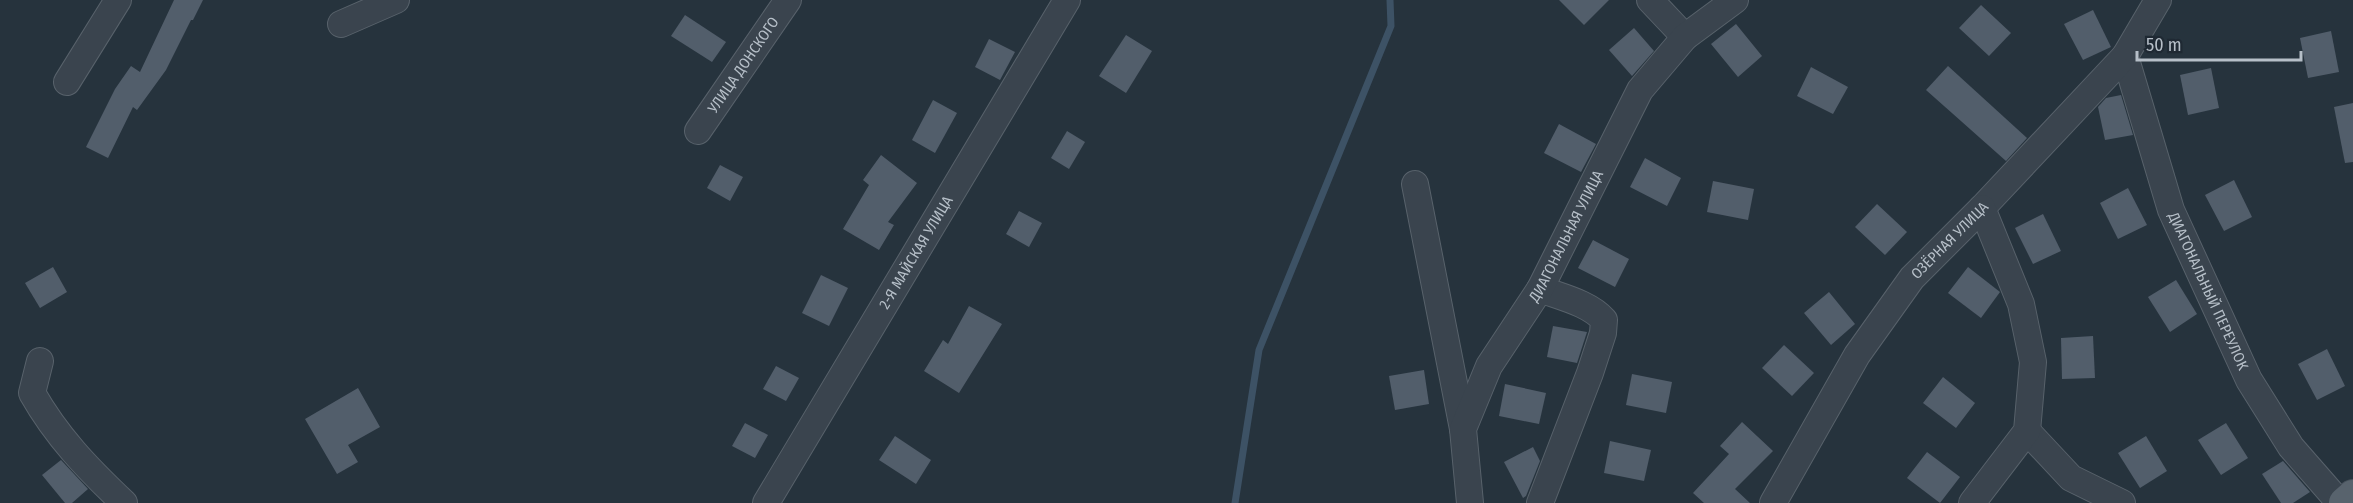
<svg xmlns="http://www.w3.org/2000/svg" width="2353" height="503" viewBox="0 0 2353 503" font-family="'Fira Sans Condensed',sans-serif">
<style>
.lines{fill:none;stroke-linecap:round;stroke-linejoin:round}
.stream{stroke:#3d5265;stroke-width:7}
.building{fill:#525e6b}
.minor-casing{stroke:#58626b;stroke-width:28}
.major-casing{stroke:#46505a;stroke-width:34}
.minor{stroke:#3a444e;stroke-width:26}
.major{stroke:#58636d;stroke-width:32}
.labels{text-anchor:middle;stroke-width:6;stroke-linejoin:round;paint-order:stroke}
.street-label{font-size:15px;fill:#b6bfc8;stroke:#1f2933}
</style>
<rect width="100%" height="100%" fill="#26333d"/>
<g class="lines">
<path class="stream" d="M1235,503L1259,350L1391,26L1390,0"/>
</g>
<g class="building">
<path d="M174,0H203L193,20H191L166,70L137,110L133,107L108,158L86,147L115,89L131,66L140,72Z"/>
<path d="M1559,0H1609L1584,25Z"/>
<path d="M1981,5L2011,33L1989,56L1959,28Z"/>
<path d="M2093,10L2111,47L2083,60L2064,24Z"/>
<path d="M685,15L726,42L712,62L671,36Z"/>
<path d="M1736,24L1762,56L1738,77L1711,44Z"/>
<path d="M1634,28L1654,51L1632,76L1609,50Z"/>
<path d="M2331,31L2339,72L2308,78L2300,38Z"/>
<path d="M1126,35L1152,51L1126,93L1099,76Z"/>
<path d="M989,39L1015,52L1000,80L975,67Z"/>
<path d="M1948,66L2027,138L2006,161L1926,90Z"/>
<path d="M1811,67L1848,87L1833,114L1797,96Z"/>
<path d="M2211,68L2219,108L2188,115L2180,75Z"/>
<path d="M2121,95L2133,135L2105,140L2098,107L2106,98Z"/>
<path d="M933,100L957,113L935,153L912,140Z"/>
<path d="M2353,103V162L2345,163L2334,107Z"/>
<path d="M1559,124L1596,144L1581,172L1544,153Z"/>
<path d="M1067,131L1085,142L1069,169L1051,158Z"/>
<path d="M881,155L917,183L888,222L894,225L879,250L843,229L869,185L863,180Z"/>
<path d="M1645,158L1681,178L1667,206L1630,187Z"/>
<path d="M720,165L743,177L730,201L707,188Z"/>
<path d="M2234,180L2252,217L2224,231L2205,195Z"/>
<path d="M1713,181L1754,189L1748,220L1707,212Z"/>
<path d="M2128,188L2147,225L2118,239L2100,203Z"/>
<path d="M1877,204L1907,232L1885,255L1855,227Z"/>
<path d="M1019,211L1042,223L1029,247L1006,234Z"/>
<path d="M2043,214L2061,251L2033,264L2015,228Z"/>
<path d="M1593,240L1629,259L1615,287L1578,268Z"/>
<path d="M53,267L67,292L40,308L25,283Z"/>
<path d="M1968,267L2000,292L1981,318L1948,293Z"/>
<path d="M821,275L848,288L829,326L802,313Z"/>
<path d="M2176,280L2197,314L2170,332L2148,297Z"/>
<path d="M1829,292L1855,324L1831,345L1804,313Z"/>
<path d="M969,306L1002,324L959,393L924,371L943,340L948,344Z"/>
<path d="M1553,326L1587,332L1577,363L1547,357Z"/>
<path d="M2093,336L2095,378L2062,379L2061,338Z"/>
<path d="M1784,345L1814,373L1792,396L1762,368Z"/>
<path d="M2327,349L2345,386L2317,400L2298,364Z"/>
<path d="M776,366L799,378L786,401L763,389Z"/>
<path d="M1424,370L1429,404L1395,410L1389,376Z"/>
<path d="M1632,374L1672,382L1666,413L1626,405Z"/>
<path d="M1943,377L1975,403L1956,428L1923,403Z"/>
<path d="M1505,384L1546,393L1539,424L1499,416Z"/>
<path d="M358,388L380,427L348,445L358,462L337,474L305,419Z"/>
<path d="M1742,422L1773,451L1735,489L1750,503H1704L1693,493L1729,454L1720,446Z"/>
<path d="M745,423L768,435L755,458L732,446Z"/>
<path d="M2226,423L2248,458L2221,475L2198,440Z"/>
<path d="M895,436L931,460L916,484L879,460Z"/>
<path d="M2146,436L2167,471L2140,488L2118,453Z"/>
<path d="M1610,441L1651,450L1644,481L1604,473Z"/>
<path d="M1533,447L1540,461L1526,496L1523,498L1504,462Z"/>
<path d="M1927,452L1960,477L1940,503L1907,478Z"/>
<path d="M61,460L88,489L72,503H65L42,475Z"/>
<path d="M2283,461L2310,492L2293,503H2281L2262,474Z"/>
</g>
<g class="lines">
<g class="minor-casing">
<g id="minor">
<path d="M1650,0L1685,37"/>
<path d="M341,24L396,0"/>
<path id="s1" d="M2125,56L2171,210L2249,380L2291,447L2340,503"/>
<path d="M67,82L118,0"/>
<path id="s2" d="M698,131L788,0"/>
<path d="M1415,184L1463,429"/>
<path d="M1540,289C1561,297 1589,303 1604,320L1603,333L1590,373L1540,503"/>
<path d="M40,361L32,393C57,437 87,468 124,503"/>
<path d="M2027,431L2071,478L2122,503"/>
<path id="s3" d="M766,503L1067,0"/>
<path id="s4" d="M1470,503L1463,429L1489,366L1540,289L1640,90L1685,37L1735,0"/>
<path id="s5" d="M1773,503L1857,355L1912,278L1982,208L2125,56L2158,0"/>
<path d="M1972,503L2027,431L2033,362L2021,304L1982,208"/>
</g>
</g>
<g class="major-casing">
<path id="major" d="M2345,503L2353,496"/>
</g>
<use href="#minor" class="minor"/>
<use href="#major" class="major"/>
</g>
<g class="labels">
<g class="street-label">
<text dy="5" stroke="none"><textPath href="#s2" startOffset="80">УЛИЦА ДОНСКОГО</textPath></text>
<text dy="5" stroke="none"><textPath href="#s4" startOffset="294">ДИАГОНАЛЬНАЯ УЛИЦА</textPath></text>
<text dy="5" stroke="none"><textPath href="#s5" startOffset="318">ОЗЁРНАЯ УЛИЦА</textPath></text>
<text dy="5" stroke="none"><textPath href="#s3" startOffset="292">2-Я МАЙСКАЯ УЛИЦА</textPath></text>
<text dy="5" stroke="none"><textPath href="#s1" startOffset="250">ДИАГОНАЛЬНЫЙ ПЕРЕУЛОК</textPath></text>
</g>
</g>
<path d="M2137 51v9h164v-9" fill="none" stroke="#b6bfc8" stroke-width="3"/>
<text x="2146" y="51" font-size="18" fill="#b6bfc8" stroke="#1f2933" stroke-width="4.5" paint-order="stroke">50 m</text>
</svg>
